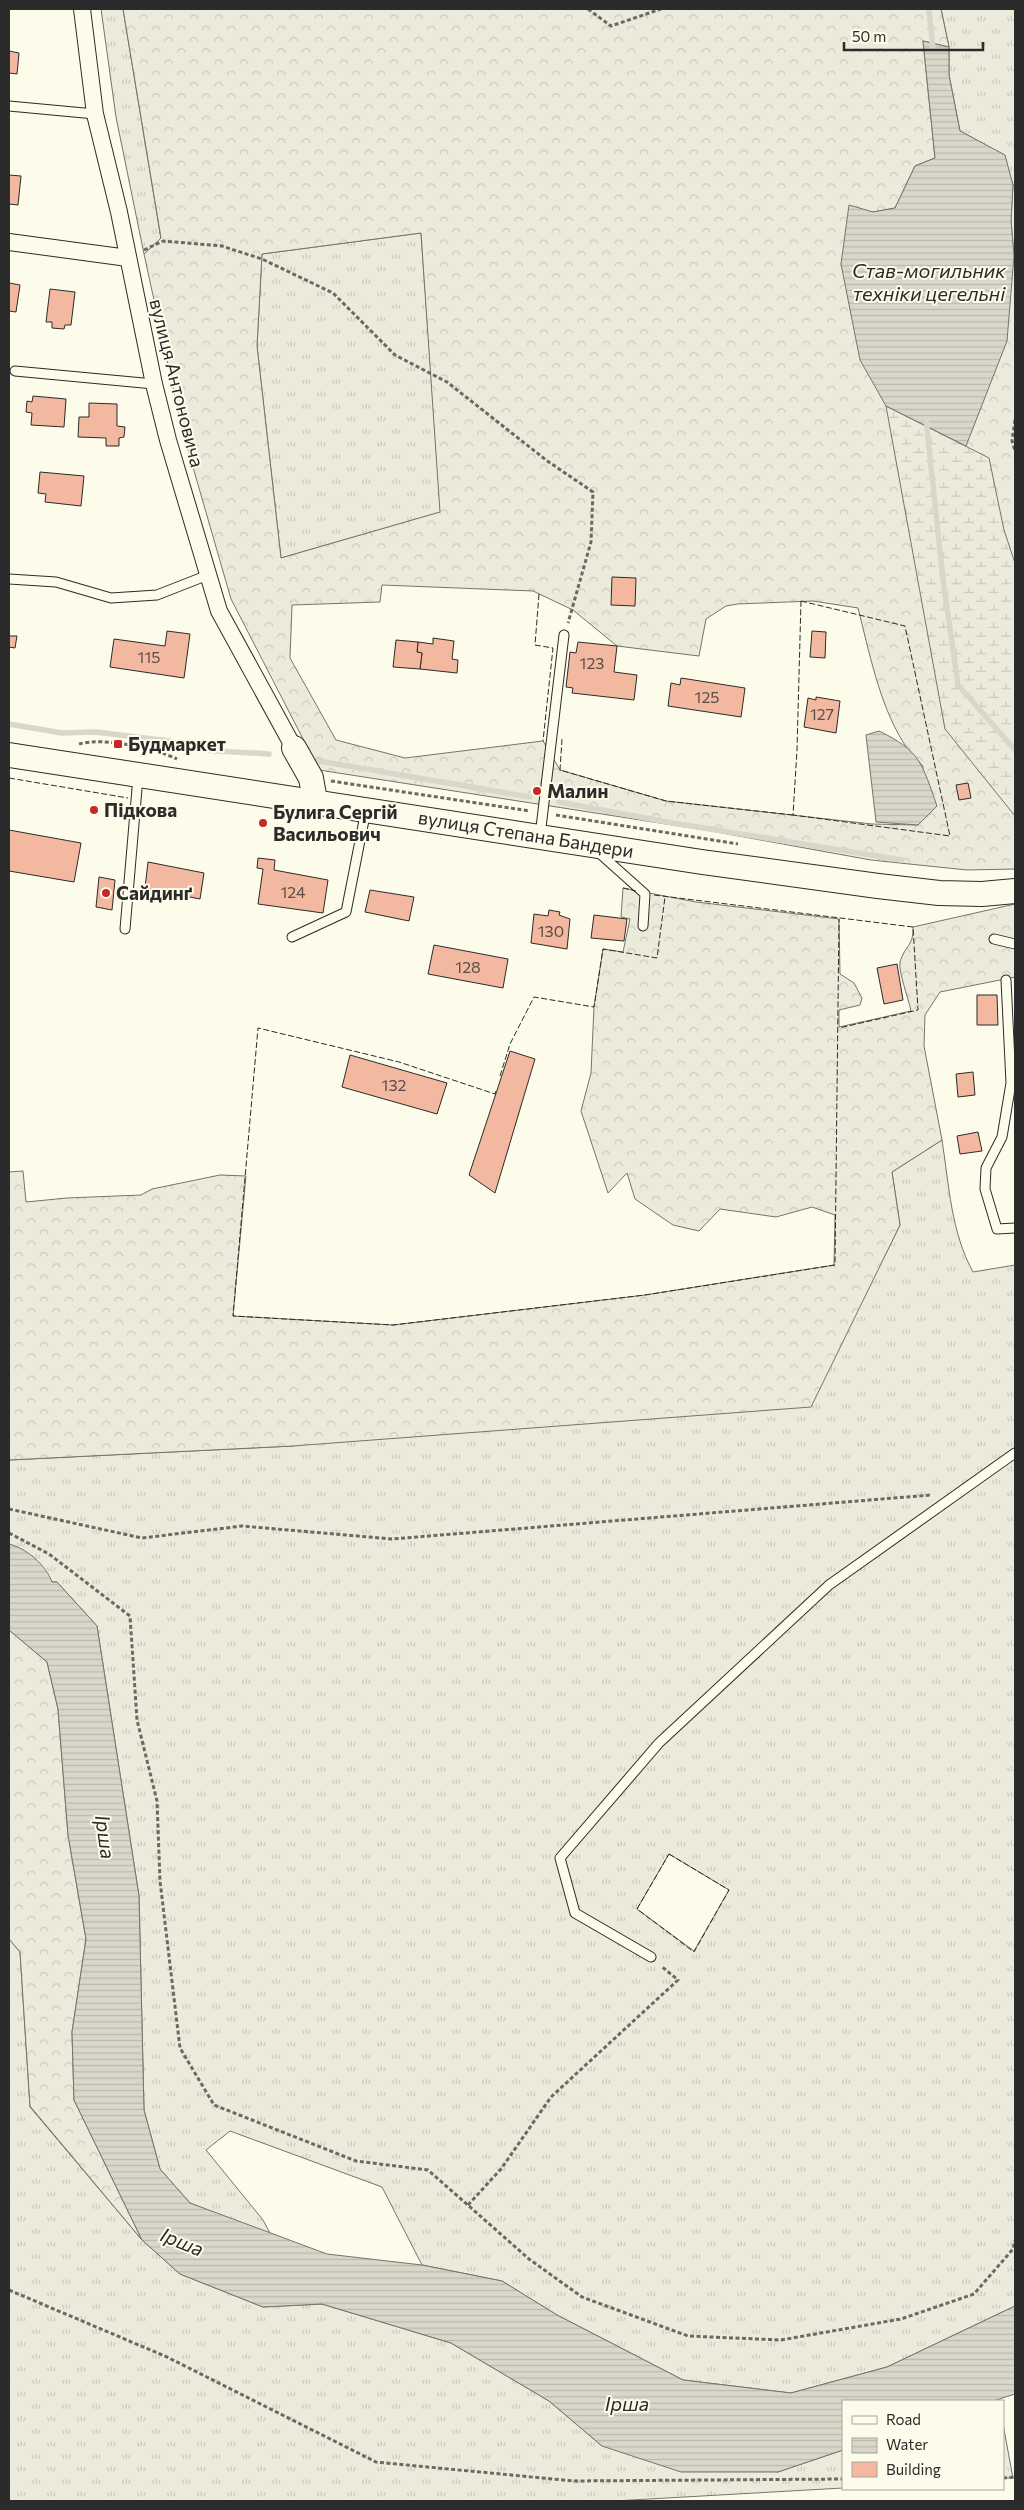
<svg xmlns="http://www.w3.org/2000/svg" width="1024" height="2510" viewBox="0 0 1024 2510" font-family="Commissioner,sans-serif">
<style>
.grass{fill:url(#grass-tufts);stroke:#74746e;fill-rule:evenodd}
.forest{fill:url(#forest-crowns);stroke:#74746e;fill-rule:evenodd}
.wetland{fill:url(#wetland-marsh);stroke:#74746e}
.water{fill:url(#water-rules);stroke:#74746e}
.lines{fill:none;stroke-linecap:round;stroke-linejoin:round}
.stream{stroke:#d8d7c9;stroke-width:5.5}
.building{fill:#f2b8a0;stroke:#2b2b2b}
.lane-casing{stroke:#2b2b2b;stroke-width:11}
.street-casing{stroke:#2b2b2b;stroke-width:18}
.secondary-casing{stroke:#2b2b2b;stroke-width:26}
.path{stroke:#6a6964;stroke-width:3;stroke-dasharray:4 2.5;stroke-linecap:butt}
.lane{stroke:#fdfbea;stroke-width:9}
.street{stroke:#fdfbea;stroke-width:16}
.secondary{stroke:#fdfbea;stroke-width:24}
.fence{stroke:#2b2b2b;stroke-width:1;stroke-dasharray:6 2.5;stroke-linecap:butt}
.poi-dot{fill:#c62828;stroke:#fdfbea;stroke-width:2}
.labels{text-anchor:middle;stroke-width:4;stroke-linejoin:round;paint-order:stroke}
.number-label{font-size:16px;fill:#5d4e48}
.street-label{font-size:19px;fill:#2b2b2b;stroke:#fdfbea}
.poi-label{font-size:19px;font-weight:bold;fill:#2b2b2b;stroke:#fdfbea;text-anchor:start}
.water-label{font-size:20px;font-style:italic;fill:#2b2b2b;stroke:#fdfbea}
</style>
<defs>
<pattern id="grass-tufts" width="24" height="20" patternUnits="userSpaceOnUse" patternTransform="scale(1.25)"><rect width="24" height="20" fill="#ecebdb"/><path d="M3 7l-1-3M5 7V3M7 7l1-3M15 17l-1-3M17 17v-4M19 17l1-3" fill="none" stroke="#cbcabc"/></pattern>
<pattern id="forest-crowns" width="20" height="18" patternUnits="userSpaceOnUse" patternTransform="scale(1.25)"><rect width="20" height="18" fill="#ecebdb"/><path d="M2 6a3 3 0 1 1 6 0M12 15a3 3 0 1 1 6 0" fill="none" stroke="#cbcabc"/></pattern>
<pattern id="wetland-marsh" width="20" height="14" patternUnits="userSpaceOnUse" patternTransform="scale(1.25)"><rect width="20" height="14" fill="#ecebdb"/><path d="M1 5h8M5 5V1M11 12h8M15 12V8" fill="none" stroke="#cbcabc"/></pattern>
<pattern id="water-rules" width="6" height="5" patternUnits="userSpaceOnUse" patternTransform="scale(1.25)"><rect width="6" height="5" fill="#d8d7c9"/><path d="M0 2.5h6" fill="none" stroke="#bab9ad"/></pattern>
</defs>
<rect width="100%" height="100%" fill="#fdfbea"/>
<g class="grass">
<path d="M101,9H123L161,239L144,254L116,117Z"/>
<path d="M941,9H1015V184L1013,185L1004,155L960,131L949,75V47Z"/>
<path d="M421,233L441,512L281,558L257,346L262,254Z"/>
<path d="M942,1140C949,1185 951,1232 973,1272L1015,1265V2306L887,2367L791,2393L683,2380L557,2315L502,2281L422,2265L382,2187L230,2131L206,2150L263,2220L271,2235L190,2203L160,2169L144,2110L139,1896L97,1626L57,1582H52L36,1560L9,1544V1460L293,1446L879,1267L900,1225L892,1172ZM669,1854L729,1890L694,1951L637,1909Z"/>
<path d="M9,1939L20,1952L30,2107L142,2240L180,2274L263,2307L322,2304L451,2343L549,2401L602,2446L778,2472L843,2450V2488L614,2501H9Z"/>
<path d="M1003,2424L1013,2478H1003Z"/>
</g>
<g class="forest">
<path d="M123,9H941L949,47L923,41L935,158L915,166L895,208L873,212L1014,256L1011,220L1013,185L1015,184V869L967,870L871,860L711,831L319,770L231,599L182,429L144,254L161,238ZM421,233L440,512L281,558L257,346L262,254ZM382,585L533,591L573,610L617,646L699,656L706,619L726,606L737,604L813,601L858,608C869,651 879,703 903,742C908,751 916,758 923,766L918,825L872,824L666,801L560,770L543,741L405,758L336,740L290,658L292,605L380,602Z"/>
<path d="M623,888L696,902L839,919L840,974L854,983L862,998L860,1005L839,1010V1027L911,1011C909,1000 898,971 900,962C905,945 914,946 913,927L1015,904V977L940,992L925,1015L924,1046L942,1140L892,1172L900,1225L811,1407L293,1446L9,1460V1172L23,1171L26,1202L67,1198L141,1195L152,1189L220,1175L246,1176L233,1316L393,1325L645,1295L834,1265L835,1215L812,1207L776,1217L720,1209L699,1231L673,1225L635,1199L627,1173L608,1193L581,1111L591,1073L594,1007L603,949L623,952L630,919L621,917Z"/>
<path d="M9,1630L47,1662L58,1709L68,1835L86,1939L72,2032L74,2100L142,2240L30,2106L20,1952L9,1939Z"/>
</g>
<path class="wetland" d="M886,406L989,458L1004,530L1015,563V816L945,729Z"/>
<g class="water">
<path d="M923,41L949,47V75L960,131L1005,155L1013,185L1011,220L1014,256L1007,341L966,446L886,406L860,360L841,264L849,205L873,212L895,208L915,166L935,158Z"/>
<path d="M879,731C921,751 922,764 937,806L918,825L876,822L866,735Z"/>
<path d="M9,1544C26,1548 46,1565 52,1582H57L97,1626L139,1896L144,2110L160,2169L190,2203L327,2254L422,2265L502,2281L557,2315L683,2380L791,2393L887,2367L1015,2306V2394L993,2401H843V2450L778,2472H681L602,2446L549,2401L451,2343L322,2304L263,2307L180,2274L142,2240L74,2100L72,2032L86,1939L68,1835L58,1709L47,1662L9,1630Z"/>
</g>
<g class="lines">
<g class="stream">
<path d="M929,9L933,49"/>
<path d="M926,419L943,580L958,685L1015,750"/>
<path d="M9,724L62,733L95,732L170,741L185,749L269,754"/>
<path d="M313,760L530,797"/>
<path d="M559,802L667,822L902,860"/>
</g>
</g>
<g class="building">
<path d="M9,51L19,53L17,74L9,73Z"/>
<path d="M9,175L21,176L18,205L9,204Z"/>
<path d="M9,283L20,285L16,312L9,311Z"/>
<path d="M50,289L75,292L71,325H65L64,329L52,328V322H46Z"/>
<path d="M33,396L66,399L64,427L31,425L32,413L26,412L27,401L32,402Z"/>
<path d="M89,403L117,404V426L125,427L124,437L119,438V446H106V438L78,437L79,417H89Z"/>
<path d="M40,472L84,476L81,506L45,502L46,494L38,493Z"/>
<path d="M612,577L636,578L635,606L611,605Z"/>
<path d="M167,631L190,634L184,678L110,667L114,639L165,646Z"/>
<path d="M812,631L826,632L825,658L810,657Z"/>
<path d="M9,636H17L15,648L9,647Z"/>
<path d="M433,638L454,641L452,659L458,660L457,673L420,669L422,653L417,652L418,642L433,644Z"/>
<path d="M396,640L418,642L417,652L422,653L420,669L393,667Z"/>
<path d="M578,642L617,646L614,672L637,675L634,700L572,693L573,688L566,687L570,652L576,653Z"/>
<path d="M681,678L745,688L741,717L668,706L671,683L680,685Z"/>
<path d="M816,697L840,701L836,733L804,727L808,698L816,700Z"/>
<path d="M968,783L971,798L959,800L956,785Z"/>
<path d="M9,830L81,843L74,882L9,871Z"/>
<path d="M258,858L275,860L274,870L328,880L323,913L258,904L263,869L257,868Z"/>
<path d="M148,862L204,873L200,899L145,888Z"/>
<path d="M99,877L115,880L112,910L96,907Z"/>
<path d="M370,890L414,897L409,921L365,912Z"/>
<path d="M549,910L560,912L559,915L570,919L567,949L531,943L534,914L548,916Z"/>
<path d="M594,915L627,919L624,941L591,938Z"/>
<path d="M434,945L508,959L503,988L428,974Z"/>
<path d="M897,964L903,1000L884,1004L877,968Z"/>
<path d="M977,995H997L998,1025H977Z"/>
<path d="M510,1051L535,1059L495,1193L469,1175Z"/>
<path d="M350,1055L447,1083L437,1114L342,1087Z"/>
<path d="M973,1072L975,1095L958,1097L956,1074Z"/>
<path d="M978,1132L982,1151L960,1154L957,1136Z"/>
</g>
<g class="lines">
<g class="lane-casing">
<g id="lane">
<path d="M9,106L95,114"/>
<path d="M15,371L154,384"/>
<path d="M9,579L56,582L111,598L157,595L208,575"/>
<path d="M540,836L564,635"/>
<path d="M598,852L645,894L643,926"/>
<path d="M125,929L138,777"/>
<path d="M292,937L346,912L366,810"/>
<path d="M994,939L1015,944"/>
<path d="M1006,980L1011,1083L1002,1137L986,1168L985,1189L997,1229L1015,1228"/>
<path d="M651,1957L575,1913L560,1858L659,1743L829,1585L1015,1453"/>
</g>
</g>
<g class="street-casing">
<g id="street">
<path d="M82,9L95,114L119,212L154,384L168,440L219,611L294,748"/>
<path d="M9,242L128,258"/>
</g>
</g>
<g class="secondary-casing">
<g id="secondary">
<path d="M294,748L311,778L315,801"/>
<path d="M9,755L702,862L878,886L939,893L982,894L1015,891"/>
</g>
</g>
<g class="path">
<path d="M588,9L611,26L661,9"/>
<path d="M144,250L163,241L222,246L262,259L333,293L395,355L447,382L546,460L593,492L591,542L568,623"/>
<path d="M1015,420L1012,441L1015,451"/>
<path d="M79,744C104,737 154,748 177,759"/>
<path d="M331,781L530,811"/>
<path d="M556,815L738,844"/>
<path d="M9,1509L142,1538L242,1526L392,1539L931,1495"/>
<path d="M9,1533L49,1554L130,1616L137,1720L157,1801L160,1881L180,2048L214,2105L356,2161L428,2170L529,2259L582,2297L688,2336L781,2340L901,2319L974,2294L1013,2249L1015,2240"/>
<path d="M468,2205L501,2169L551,2097L678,1980L661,1966"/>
<path d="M9,2290L167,2357L376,2462L573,2481L843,2479"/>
<path d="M1003,2478L1015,2477"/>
</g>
<use href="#lane" class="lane"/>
<use href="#street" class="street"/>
<use href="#secondary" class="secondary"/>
<g class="fence">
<path d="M539,594L535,645L553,648L543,741"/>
<path d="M801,601L905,626L950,836L793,815L797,750Z"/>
<path d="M562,739L560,770L666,801L793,815"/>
<path d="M9,778L128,798"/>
<path d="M623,888L636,891"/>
<path d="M654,895L913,927L918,1010L839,1028"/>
<path d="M500,1076L510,1044L534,997L594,1007L603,949L657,958L665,897"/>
<path d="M496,1091L495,1094L399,1062L258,1028L233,1316L393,1325L645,1295L835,1265L839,919"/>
<path d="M669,1854L729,1890L694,1952L637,1909Z"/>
</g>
</g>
<g class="poi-dot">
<rect x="113" y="739" width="10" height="10" rx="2.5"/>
<circle cx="537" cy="791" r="5"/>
<circle cx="94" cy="810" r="5"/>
<circle cx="263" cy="823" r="5"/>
<circle cx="106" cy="893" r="5"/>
</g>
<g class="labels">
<g class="number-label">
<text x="149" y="663">115</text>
<text x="592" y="669">123</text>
<text x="707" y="703">125</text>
<text x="822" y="720">127</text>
<text x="293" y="898">124</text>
<text x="551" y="937">130</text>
<text x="468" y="973">128</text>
<text x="394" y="1091">132</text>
</g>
<g class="street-label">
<text transform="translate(177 383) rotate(76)" y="7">вулиця Антоновича</text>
<text transform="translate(526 834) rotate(9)" y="7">вулиця Степана Бандери</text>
</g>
<g class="poi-label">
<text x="128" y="751">Будмаркет</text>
<text x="547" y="798">Малин</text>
<text x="104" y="817">Підкова</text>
<text x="273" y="819">Булига Сергій<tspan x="273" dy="22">Васильович</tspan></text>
<text x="116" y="900">Сайдинґ</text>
</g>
<g class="water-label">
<text x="929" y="278">Став-могильник<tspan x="929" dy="23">техніки цегельні</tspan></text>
<text transform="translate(105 1837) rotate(82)" y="7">Ірша</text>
<text transform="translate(182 2242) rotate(22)" y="7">Ірша</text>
<text x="627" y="2411">Ірша</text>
</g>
</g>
<rect width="1024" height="2510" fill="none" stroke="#2b2b2b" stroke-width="20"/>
<rect x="842" y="2400" width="162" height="90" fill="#fdfbea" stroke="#a9a89e"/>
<rect x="852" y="2416" width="25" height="8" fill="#fdfbea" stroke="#a9a89e"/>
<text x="886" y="2425" font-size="15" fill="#2b2b2b">Road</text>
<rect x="852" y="2438" width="25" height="15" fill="url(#water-rules)" stroke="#a9a89e"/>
<text x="886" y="2450" font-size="15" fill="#2b2b2b">Water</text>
<rect x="852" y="2462" width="25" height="15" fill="#f2b8a0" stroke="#a9a89e"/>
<text x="886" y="2475" font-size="15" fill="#2b2b2b">Building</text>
<path d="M844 42v8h139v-8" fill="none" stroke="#2b2b2b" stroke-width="2.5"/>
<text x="852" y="42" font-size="15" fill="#2b2b2b" stroke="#fdfbea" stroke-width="4" paint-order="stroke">50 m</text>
</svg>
